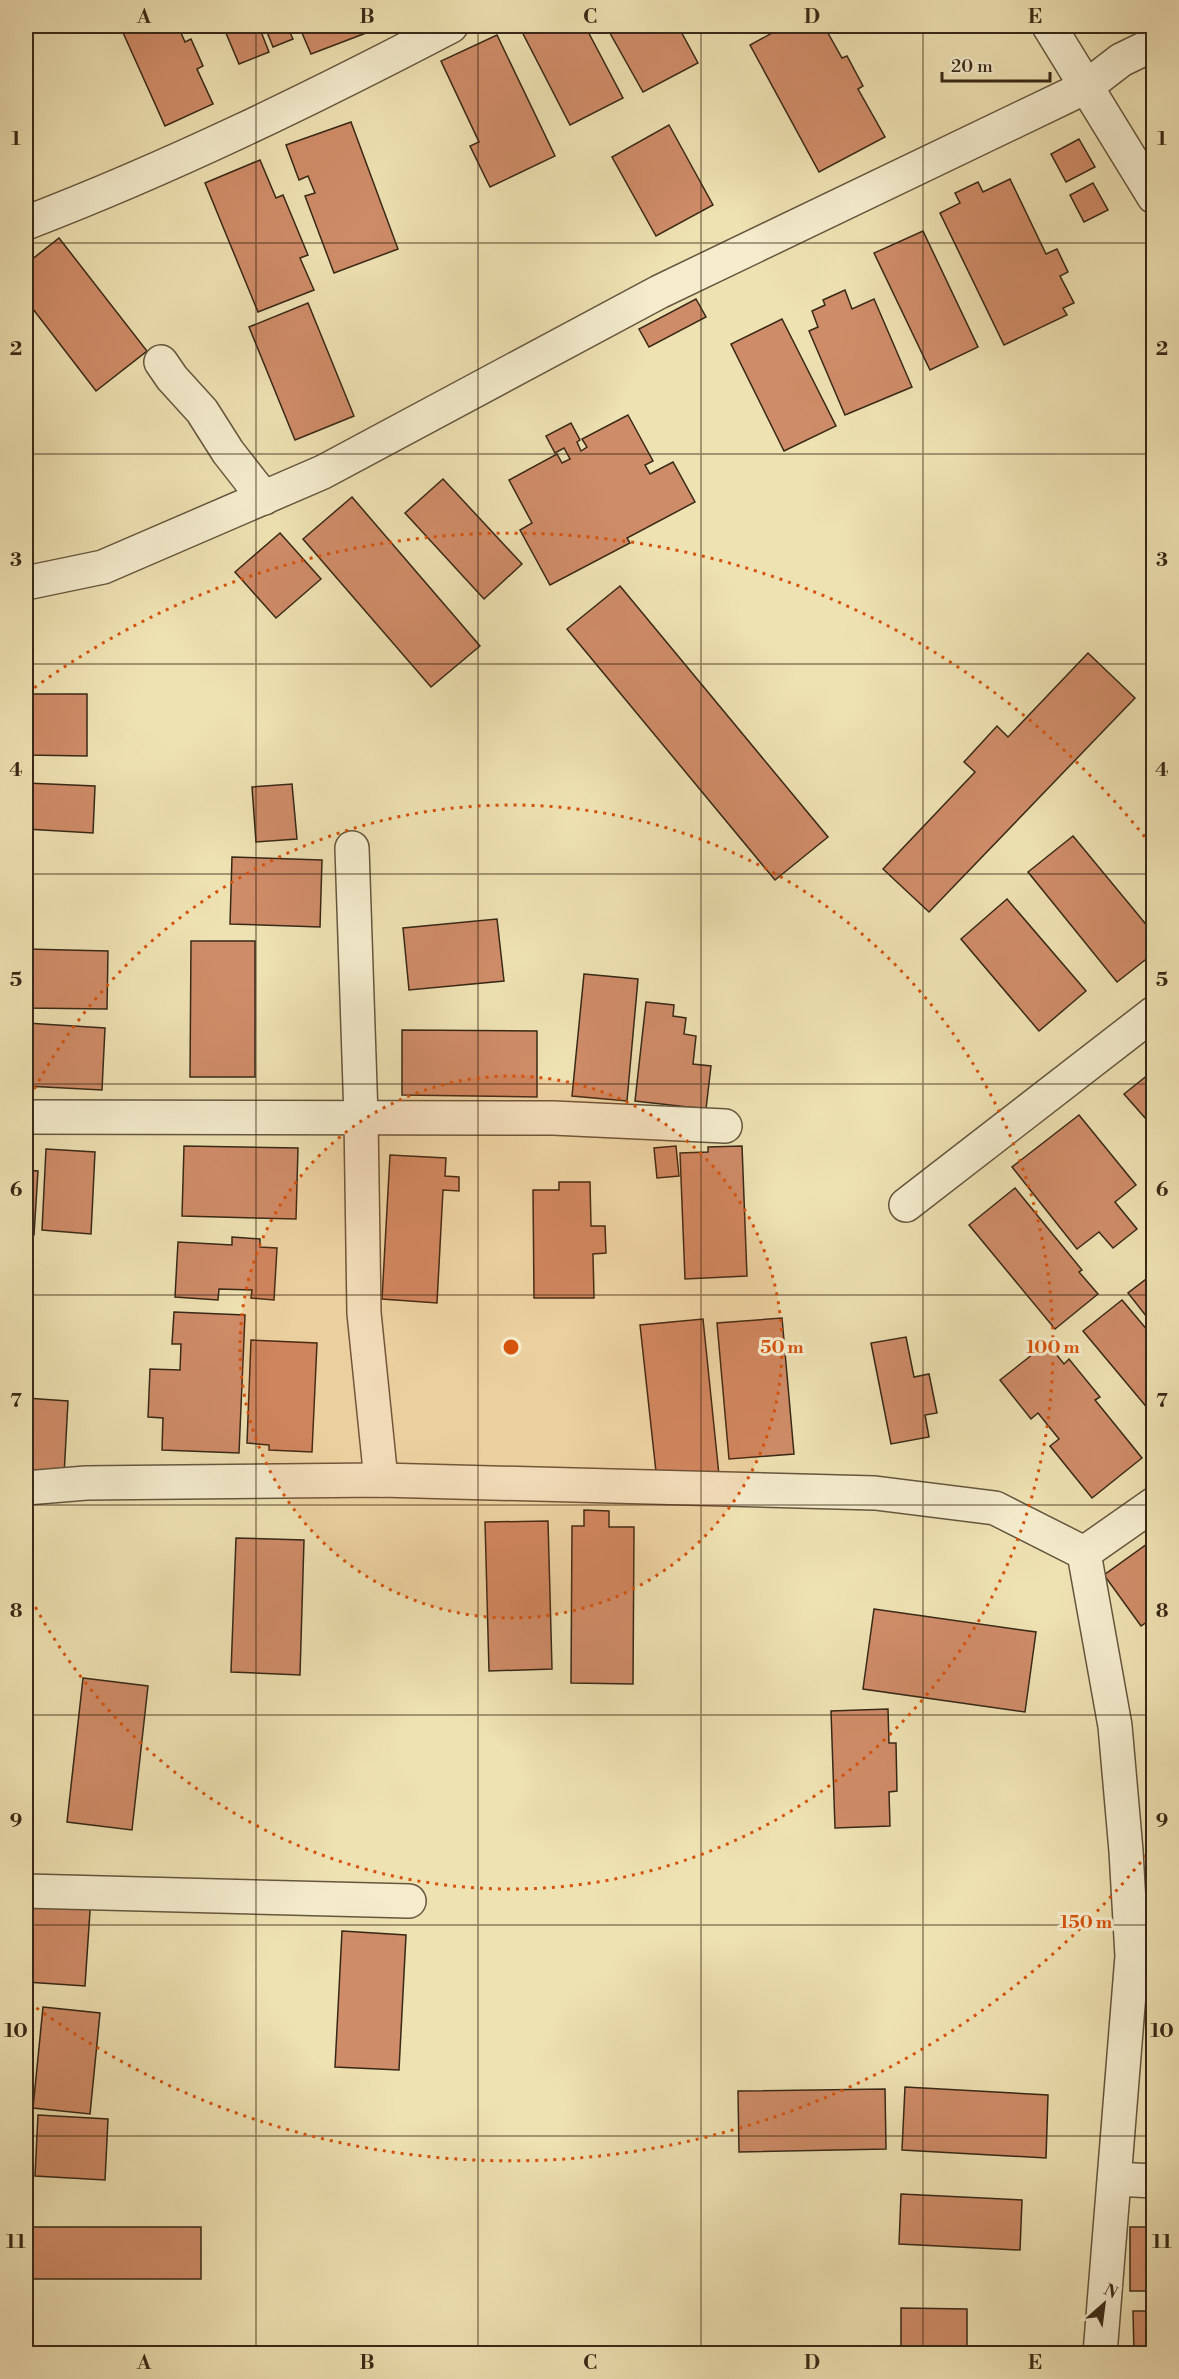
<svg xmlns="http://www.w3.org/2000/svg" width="1179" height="2379" viewBox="0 0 1179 2379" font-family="'Libre Bodoni',serif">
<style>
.building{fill:#cf8c68;stroke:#382817;stroke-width:1.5}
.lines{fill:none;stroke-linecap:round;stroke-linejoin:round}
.street-casing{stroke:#66563e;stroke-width:36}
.street{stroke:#f4eccd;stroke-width:33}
.grid{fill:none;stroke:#382817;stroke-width:1.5;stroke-opacity:0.55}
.ring{fill:none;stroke:#d6540d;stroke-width:3;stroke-dasharray:3 6}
.centre{fill:#d6540d;stroke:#f4eccd;stroke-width:3}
.ring-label{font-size:18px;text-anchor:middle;font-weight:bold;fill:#d6540d;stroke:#f4eccd;stroke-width:6;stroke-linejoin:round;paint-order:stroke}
.neatline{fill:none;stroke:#382817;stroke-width:2}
.grid-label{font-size:20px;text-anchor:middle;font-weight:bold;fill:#382817}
</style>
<rect width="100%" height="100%" fill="#eee1b2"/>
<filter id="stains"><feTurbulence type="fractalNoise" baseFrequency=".00333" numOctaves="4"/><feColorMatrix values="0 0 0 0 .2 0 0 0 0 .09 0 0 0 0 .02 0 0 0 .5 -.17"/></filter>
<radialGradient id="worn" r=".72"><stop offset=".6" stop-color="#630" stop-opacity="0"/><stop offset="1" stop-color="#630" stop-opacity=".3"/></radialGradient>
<g class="building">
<path d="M120,26H178L185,42L191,39L203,66L197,69L213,104L165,126Z"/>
<path d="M223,26H287L293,39L273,47L265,27L260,29L269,52L239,64Z"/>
<path d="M299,26H363L366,33L311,54Z"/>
<path d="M519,26H585L623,98L570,125Z"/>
<path d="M606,26H678L698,63L643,92Z"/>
<path d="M785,26H824L842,58L847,56L863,86L858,89L885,137L819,172L750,45Z"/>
<path d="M497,35L555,156L490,187L470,146L479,142L441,61Z"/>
<path d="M351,122L398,249L334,273L305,196L315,193L308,176L299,180L286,145Z"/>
<path d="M669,125L713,205L656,236L612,157Z"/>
<path d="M1079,139L1095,167L1066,182L1051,154Z"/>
<path d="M260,160L276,198L283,195L308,255L300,258L314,290L258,312L205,183Z"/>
<path d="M1010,179L1046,254L1057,249L1068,272L1060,276L1074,303L1063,308L1067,315L1004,345L940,213L960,203L955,193L978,182L983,192Z"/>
<path d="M1093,183L1108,210L1084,222L1070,195Z"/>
<path d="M923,231L978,347L930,370L874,253Z"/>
<path d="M59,238L147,351L96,391L26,300V264Z"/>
<path d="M845,290L852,309L874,299L912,387L845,415L809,331L818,327L812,311L825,305L823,300Z"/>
<path d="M696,299L706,317L649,347L639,329Z"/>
<path d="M308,303L354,416L295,440L249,327Z"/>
<path d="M782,319L836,426L784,451L731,344Z"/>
<path d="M628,415L653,461L645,465L650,474L673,462L695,502L627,538L630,543L550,585L520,530L532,523L509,480L557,454L562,463L570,459L564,448L555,453L546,436L571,423L580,440L577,442L581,451L587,447L582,439Z"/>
<path d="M443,479L522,564L484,599L405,513Z"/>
<path d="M352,497L480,646L431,687L303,539Z"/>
<path d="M280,533L321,579L276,618L235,572Z"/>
<path d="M620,586L828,837L775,880L567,629Z"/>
<path d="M1088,653L1135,698L929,912L883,869L975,772L964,762L997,726L1008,737Z"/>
<path d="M26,694H87V756L26,755Z"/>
<path d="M26,783L95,786L93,833L26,829Z"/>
<path d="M292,784L297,839L256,842L252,787Z"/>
<path d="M1073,836L1154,934V953L1117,982L1028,872Z"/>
<path d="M232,857L322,860L320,927L230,924Z"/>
<path d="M1007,899L1086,991L1039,1031L961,939Z"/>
<path d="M497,919L504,981L409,990L403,928Z"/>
<path d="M191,941H255V1077H190Z"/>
<path d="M26,949L108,951L107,1009L26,1008Z"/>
<path d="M584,974L638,979L627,1101L572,1096Z"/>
<path d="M646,1002L674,1005L673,1016L686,1018L684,1034L696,1036L693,1064L711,1066L706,1109L635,1101Z"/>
<path d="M26,1023L105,1028L102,1090L26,1086Z"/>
<path d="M402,1030L537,1031V1097L402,1095Z"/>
<path d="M1154,1070V1128L1124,1094Z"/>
<path d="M1079,1115L1136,1185L1115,1202L1137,1229L1113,1248L1099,1232L1077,1249L1012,1167Z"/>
<path d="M184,1146L298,1148L296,1219L182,1216Z"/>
<path d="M676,1146L679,1176L657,1178L654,1148Z"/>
<path d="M742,1146L747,1276L685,1279L680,1153L708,1152V1147Z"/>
<path d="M46,1149L95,1152L91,1234L42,1230Z"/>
<path d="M390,1155L446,1158L445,1176L459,1177V1191L443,1190L437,1303L382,1299Z"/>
<path d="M26,1170L38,1171L34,1235L26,1234Z"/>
<path d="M559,1182H590L591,1226H605L606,1253L593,1254L594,1298H534L533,1190H559Z"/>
<path d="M1015,1188L1082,1270L1079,1272L1098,1294L1055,1329L969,1225Z"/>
<path d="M232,1237L260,1239V1247L277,1248L274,1300L251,1298L252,1290L219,1289L218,1300L175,1297L178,1242L232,1245Z"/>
<path d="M26,1248L29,1249L26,1295Z"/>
<path d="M1154,1273V1326L1128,1293Z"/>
<path d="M1122,1300L1154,1338V1416L1083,1331Z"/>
<path d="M174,1312L245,1315L239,1453L162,1450L163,1418L148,1417L150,1369L180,1370L181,1344H172Z"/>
<path d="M782,1318L794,1454L729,1459L717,1323Z"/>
<path d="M703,1319L719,1475L657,1481L640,1325Z"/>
<path d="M906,1337L914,1377L929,1374L937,1413L925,1415L929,1437L891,1444L871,1343Z"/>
<path d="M251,1340L317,1343L312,1452L269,1450V1445L247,1443Z"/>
<path d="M1047,1343L1064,1364L1069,1359L1100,1397L1095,1400L1142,1458L1092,1498L1050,1446L1059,1439L1038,1413L1031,1419L1000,1380Z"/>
<path d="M26,1398L68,1401L64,1476L26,1473Z"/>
<path d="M584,1510L609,1511V1527H634L633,1684L571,1683L572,1526H584Z"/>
<path d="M548,1521L552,1669L489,1671L485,1522Z"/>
<path d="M236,1538L304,1540L300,1675L231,1672Z"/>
<path d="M1154,1539V1617L1141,1626L1104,1575Z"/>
<path d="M874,1609L1036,1632L1025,1712L863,1689Z"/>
<path d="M83,1678L148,1686L132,1830L67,1822Z"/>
<path d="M888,1709L889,1743H896L897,1791L889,1792L890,1826L835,1828L831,1711Z"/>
<path d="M29,1892L91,1896L85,1986L26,1982Z"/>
<path d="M342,1931L406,1935L399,2070L335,2067Z"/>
<path d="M1154,1994V2026L1146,2027L1142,1995Z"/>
<path d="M43,2007L100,2013L90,2114L33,2108Z"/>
<path d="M26,2010L31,2011L26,2046Z"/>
<path d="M905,2087L1048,2095L1046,2158L902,2150Z"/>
<path d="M885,2089L886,2149L739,2152L738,2091Z"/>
<path d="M38,2115L108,2119L105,2180L35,2176Z"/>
<path d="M901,2194L1022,2200L1020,2250L899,2244Z"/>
<rect x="33" y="2227" width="168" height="52"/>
<rect x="1130" y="2227" width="24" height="64"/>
<path d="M901,2308L967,2309V2354H901Z"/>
<path d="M1133,2311H1154V2354H1134Z"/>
</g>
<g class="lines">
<g class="street-casing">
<g id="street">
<path d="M1049,26L1154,197"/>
<path d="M26,223C172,167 313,98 451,26"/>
<path d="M161,362L172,378L202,411L228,452L264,498"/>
<path d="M26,583L103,567L323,472L659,292L1086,87L1121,60L1154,44"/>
<path d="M352,848L361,1117L364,1313L381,1480"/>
<path d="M26,1117L553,1118L725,1126"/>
<path d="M906,1205L1154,1013"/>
<path d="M26,1488L86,1483L381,1480L875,1493L995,1508L1084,1553L1115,1726L1126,1851L1132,1956L1100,2354"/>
<path d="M1084,1553L1154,1504"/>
<path d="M26,1891L409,1901"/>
<path d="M1115,2179L1154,2181"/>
</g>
</g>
<use href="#street" class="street"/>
</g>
<path class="grid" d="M256,26V2354M478,26V2354M701,26V2354M923,26V2354M26,243H1154M26,454H1154M26,664H1154M26,874H1154M26,1084H1154M26,1295H1154M26,1505H1154M26,1715H1154M26,1925H1154M26,2136H1154"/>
<circle cx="511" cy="1347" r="271" fill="#d6540d" fill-opacity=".12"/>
<g class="ring">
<circle cx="511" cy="1347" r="271"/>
<path d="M26 1105A542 542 0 1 1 26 1589"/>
<path d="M1152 1848A813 813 0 0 1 27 2001M27 693A813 813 0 0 1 1152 846"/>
</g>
<circle cx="511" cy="1347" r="9" class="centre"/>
<g class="ring-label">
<text x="782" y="1353">50 m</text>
<text x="1053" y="1353">100 m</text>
<text x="1086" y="1928">150 m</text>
</g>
<rect width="1179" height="2379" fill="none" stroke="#eee1b2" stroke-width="66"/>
<g transform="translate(1104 2304) rotate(28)" stroke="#f4eccd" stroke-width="4.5" paint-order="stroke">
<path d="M0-4.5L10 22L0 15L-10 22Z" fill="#382817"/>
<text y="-9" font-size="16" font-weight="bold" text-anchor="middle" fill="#382817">N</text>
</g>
<path d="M942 72v9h108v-9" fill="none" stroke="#382817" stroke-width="3"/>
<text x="951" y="72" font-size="18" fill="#382817" stroke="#f4eccd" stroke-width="4.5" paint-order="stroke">20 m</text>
<rect x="33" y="33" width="1113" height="2313" class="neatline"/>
<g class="grid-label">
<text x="144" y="23">A</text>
<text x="367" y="23">B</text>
<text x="590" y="23">C</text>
<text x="812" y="23">D</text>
<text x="1035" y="23">E</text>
<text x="16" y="145">1</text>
<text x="1162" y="145">1</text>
<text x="16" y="355">2</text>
<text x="1162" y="355">2</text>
<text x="16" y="566">3</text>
<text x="1162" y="566">3</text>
<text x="16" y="776">4</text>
<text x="1162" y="776">4</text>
<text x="16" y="986">5</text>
<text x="1162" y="986">5</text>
<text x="16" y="1196">6</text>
<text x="1162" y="1196">6</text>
<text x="16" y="1407">7</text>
<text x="1162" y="1407">7</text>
<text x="16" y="1617">8</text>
<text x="1162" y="1617">8</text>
<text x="16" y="1827">9</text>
<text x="1162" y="1827">9</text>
<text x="16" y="2037">10</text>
<text x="1162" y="2037">10</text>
<text x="16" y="2248">11</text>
<text x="1162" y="2248">11</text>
<text x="144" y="2369">A</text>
<text x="367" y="2369">B</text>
<text x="590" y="2369">C</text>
<text x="812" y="2369">D</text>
<text x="1035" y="2369">E</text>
</g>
<rect width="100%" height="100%" filter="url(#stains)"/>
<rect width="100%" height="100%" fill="url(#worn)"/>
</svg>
